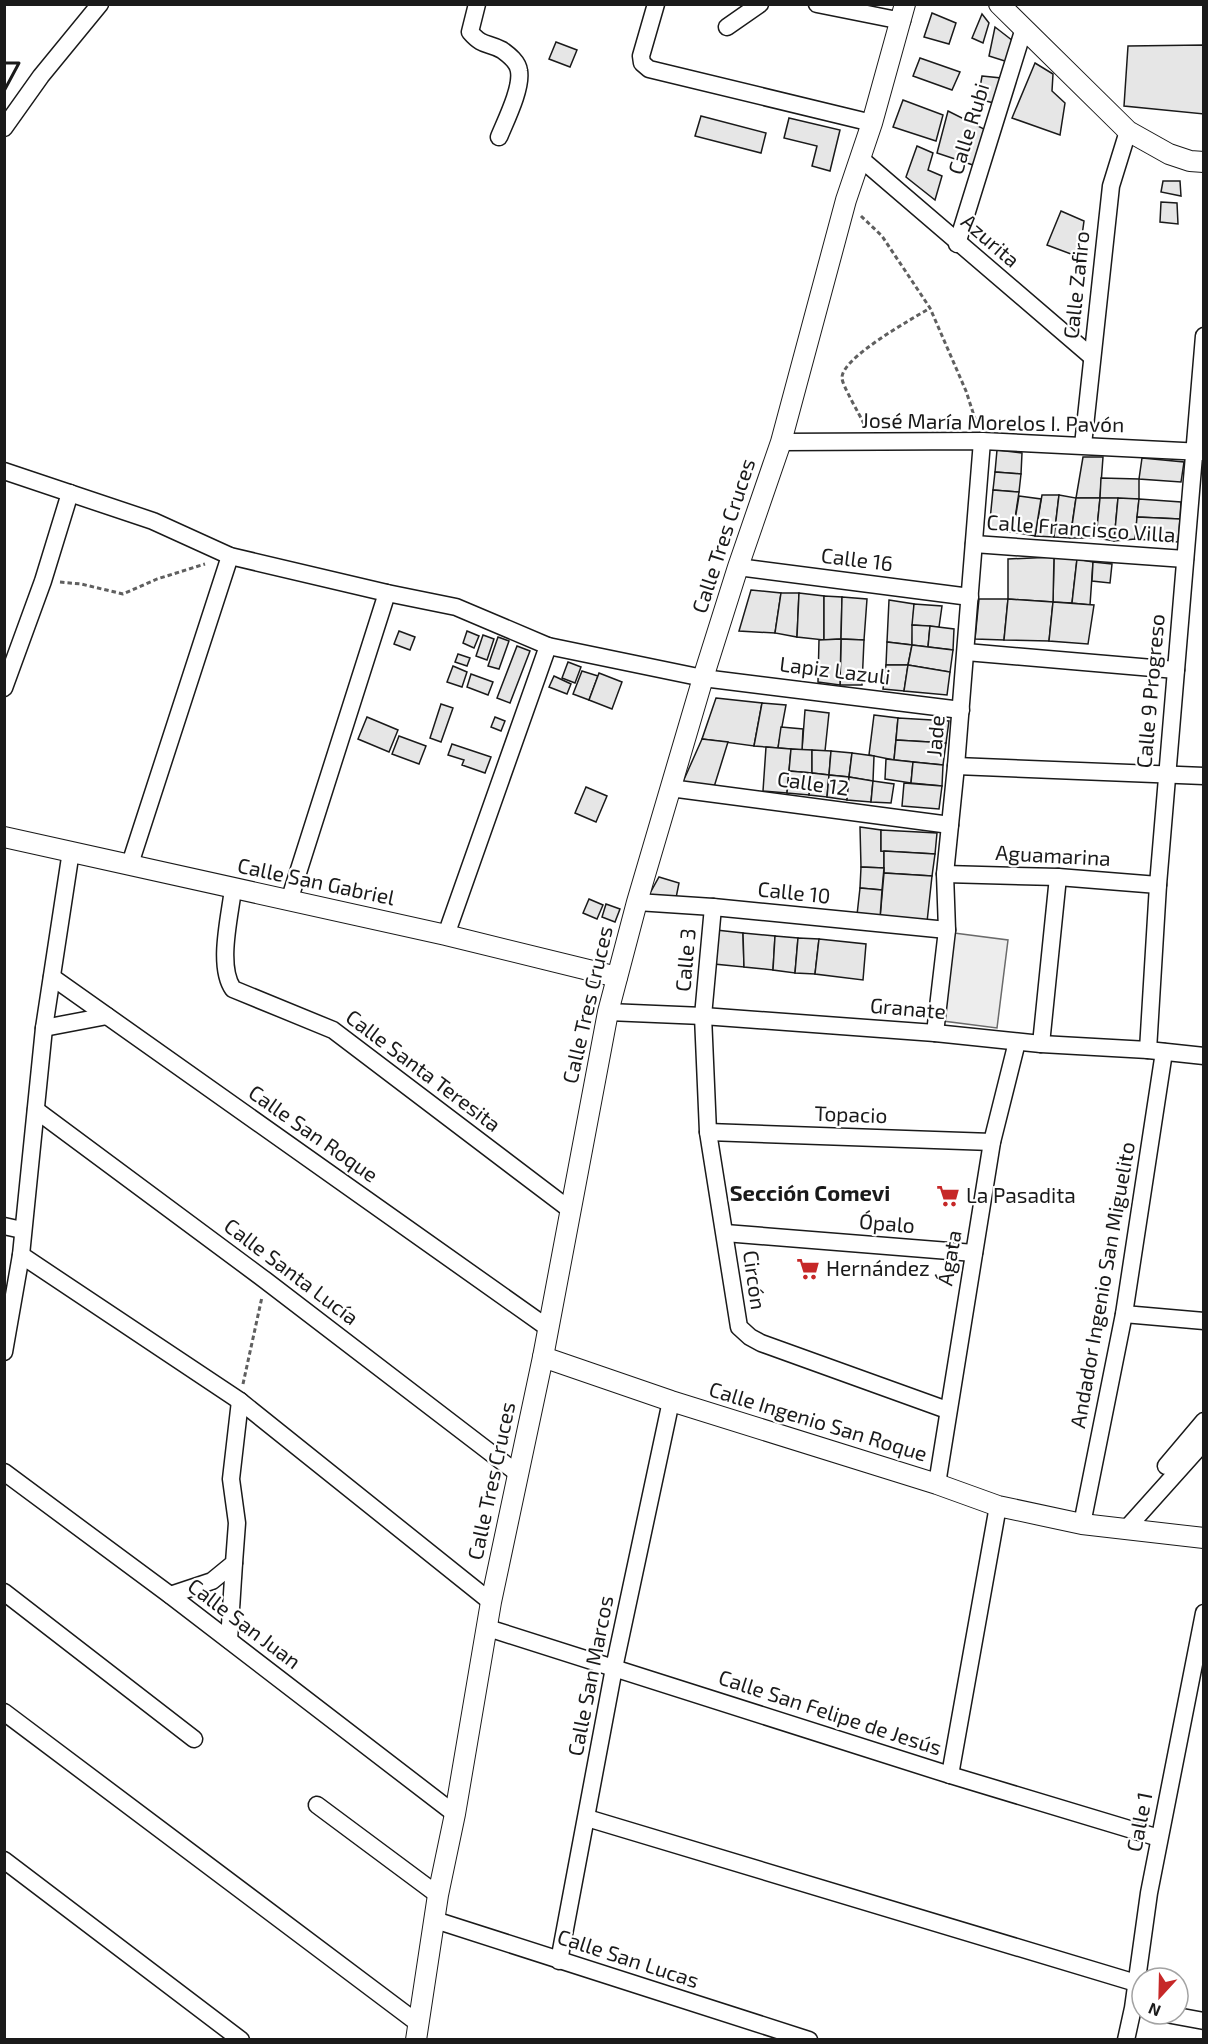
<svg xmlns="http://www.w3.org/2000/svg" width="1208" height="2044" viewBox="0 0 1208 2044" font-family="'Exo 2',sans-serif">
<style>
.green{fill:#ededed;stroke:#6a6a6a;stroke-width:1.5}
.building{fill:#e6e6e6;stroke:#1a1a1a;stroke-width:1.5}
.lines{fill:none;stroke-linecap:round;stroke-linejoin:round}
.minor-casing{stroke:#1a1a1a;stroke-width:19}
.tertiary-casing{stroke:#1a1a1a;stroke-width:22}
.path{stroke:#5f5f5f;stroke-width:3;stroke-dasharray:4.5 3;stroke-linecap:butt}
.minor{stroke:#fff;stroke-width:16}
.tertiary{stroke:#fff;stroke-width:20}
.wall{stroke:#1a1a1a;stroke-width:3}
.labels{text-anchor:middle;stroke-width:4.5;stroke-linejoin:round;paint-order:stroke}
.street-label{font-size:21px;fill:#1a1a1a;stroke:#fff}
.poi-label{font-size:21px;fill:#1a1a1a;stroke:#fff;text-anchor:start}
.neighbourhood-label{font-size:22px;font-weight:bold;fill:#1a1a1a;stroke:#fff}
</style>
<rect width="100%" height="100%" fill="#fff"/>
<path class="green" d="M954,933L1008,940L997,1028L943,1021Z"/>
<g class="building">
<path d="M932,13L956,23L949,44L924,37Z"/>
<path d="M982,14L989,23L983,43L972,38Z"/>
<path d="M995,27L1013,41L1008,62L989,56Z"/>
<path d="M556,42L577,50L570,67L549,59Z"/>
<path d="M1204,45V114L1124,106L1128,46Z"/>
<path d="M920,58L960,72L952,90L913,76Z"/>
<path d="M1035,63L1053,74L1052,91L1065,103L1060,135L1012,118Z"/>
<path d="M982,76L1001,78L994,103L978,99Z"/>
<path d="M903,100L943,115L936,141L893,127Z"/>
<path d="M948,111L986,130L973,165L937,153Z"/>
<path d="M701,116L766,133L761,153L695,136Z"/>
<path d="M789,118L840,130L830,171L812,166L817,146L784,138Z"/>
<path d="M917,146L933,153L928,170L942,176L935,200L906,177Z"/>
<path d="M1163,181H1180L1181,196L1161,192Z"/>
<path d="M1161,202L1177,203L1178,224L1160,222Z"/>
<path d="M1061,211L1084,221L1079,257L1047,245Z"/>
<path d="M997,450L1022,453L1021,474L995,472Z"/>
<path d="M1083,457H1103L1100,498H1076Z"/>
<path d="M1142,458L1184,462L1181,482L1139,479Z"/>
<path d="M995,472L1021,474L1019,492L993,490Z"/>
<path d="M1101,478L1139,479V499L1100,498Z"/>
<path d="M993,490L1019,492L1013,532L989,530Z"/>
<path d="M1042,495H1059L1054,537L1035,536Z"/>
<path d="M1059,495L1076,498L1070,538L1054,537Z"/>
<path d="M1019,496L1041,499L1035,536L1013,532Z"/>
<path d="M1076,498H1100L1097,528L1072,526Z"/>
<path d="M1100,498H1118L1114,541L1096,538Z"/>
<path d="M1118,498L1139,499L1135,539L1114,541Z"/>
<path d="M1139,499L1181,502L1180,519L1137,517Z"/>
<path d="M1137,517L1180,519L1178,542L1135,539Z"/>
<path d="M1072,526L1097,528L1096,538H1070Z"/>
<path d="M1054,557L1077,559L1072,603L1053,602Z"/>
<path d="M1054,557L1053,602L1008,599V559Z"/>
<path d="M1077,559L1093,562L1090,605L1072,603Z"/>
<path d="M1093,562L1112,564L1110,583L1092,581Z"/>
<path d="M751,590L781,593L775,633L739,631Z"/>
<path d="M781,593H799L797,637L775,633Z"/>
<path d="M799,593L824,596V640L797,637Z"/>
<path d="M824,596L842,597L841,639L824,640Z"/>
<path d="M842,597L867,599L864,640L841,639Z"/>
<path d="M979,599H1008L1004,640L975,639Z"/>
<path d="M1008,599L1053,602L1049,641L1004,640Z"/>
<path d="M889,600L914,604L912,645L887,642Z"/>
<path d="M1053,602L1094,605L1088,644L1049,641Z"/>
<path d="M914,604L942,606L939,627L912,625Z"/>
<path d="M912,625L930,626L928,647L912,645Z"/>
<path d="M930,626L954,629L953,650L928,647Z"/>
<path d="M399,631L415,637L410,650L394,644Z"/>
<path d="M467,631L479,636L474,648L463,643Z"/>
<path d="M483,635L494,639L487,660L476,656Z"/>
<path d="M498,637L509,641L499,669L488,666Z"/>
<path d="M841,639L864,640L862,685H840Z"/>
<path d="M841,639L840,685L818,682L819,640Z"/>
<path d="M887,642L912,645L908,665H886Z"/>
<path d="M912,645L953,650L950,672L908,665Z"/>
<path d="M517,646L530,651L510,703L497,698Z"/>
<path d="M458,654L470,658L467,666L455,662Z"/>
<path d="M568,662L581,667L575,683L562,678Z"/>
<path d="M886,665H908L904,691L883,689Z"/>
<path d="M908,665L950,672L947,695L904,691Z"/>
<path d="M453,666L467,672L462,687L447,682Z"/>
<path d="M582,671L598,676L589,700L573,694Z"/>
<path d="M599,673L622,682L612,709L589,700Z"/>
<path d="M471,674L493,682L488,695L467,687Z"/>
<path d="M554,676L571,684L567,694L549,687Z"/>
<path d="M716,698L762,703L754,746L702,739Z"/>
<path d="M762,703L786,705L778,748L754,746Z"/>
<path d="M441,704L453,708L441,742L430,738Z"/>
<path d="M805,710L829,713L825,751L802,750Z"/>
<path d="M874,715L898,718L894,760L869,755Z"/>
<path d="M367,717L398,730L389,752L358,739Z"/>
<path d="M495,717L505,721L501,731L491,727Z"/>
<path d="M898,718L949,721L946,743L896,740Z"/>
<path d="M781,727L803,729L802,750L778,748Z"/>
<path d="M399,736L426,746L419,764L392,754Z"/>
<path d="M702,739L728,742L714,787L682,784Z"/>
<path d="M896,740L946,743L943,765L894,760Z"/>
<path d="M452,744L491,757L485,773L462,765L464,760L448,755Z"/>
<path d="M766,747L791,749L787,793L763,791Z"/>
<path d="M791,749L812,750V773L789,771Z"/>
<path d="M812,750L831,751L829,775L812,773Z"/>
<path d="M831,751L852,753L849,777L829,775Z"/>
<path d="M852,753L874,756L873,781L849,777Z"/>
<path d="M886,759L913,762L911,783L885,779Z"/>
<path d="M913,762L943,765L942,786L911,783Z"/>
<path d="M789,771L812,773L809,795L787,793Z"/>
<path d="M812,773L829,775L827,797L809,795Z"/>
<path d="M829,775L849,777L847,800L827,797Z"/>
<path d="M849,777L873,781L871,802L847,800Z"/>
<path d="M873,781L894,784L891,803L871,802Z"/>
<path d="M904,783L942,786L939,809L902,806Z"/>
<path d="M586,787L607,796L596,822L575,813Z"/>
<path d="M860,827L881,830V851H884V868L861,867Z"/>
<path d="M881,830L937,833L935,854L881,851Z"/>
<path d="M884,851L935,854L932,876L884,873Z"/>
<path d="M861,867L884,868L882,890L860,888Z"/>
<path d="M884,873L932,876L927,922L880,918Z"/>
<path d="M659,877L679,883L676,898L649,895Z"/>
<path d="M860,888L882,890L880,918L857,915Z"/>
<path d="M589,899L603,905L597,919L583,913Z"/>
<path d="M606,904L620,909L615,922L602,917Z"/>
<path d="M716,930L743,933L744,967L714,964Z"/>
<path d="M743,933L775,936L773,970L744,967Z"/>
<path d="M775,936L798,938L795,973L773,970Z"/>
<path d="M798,938L819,939L815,974L795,973Z"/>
<path d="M819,939L866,944L863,980L815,974Z"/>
</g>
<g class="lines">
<g class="minor-casing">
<g id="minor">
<path d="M477,4L470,32C483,47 487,42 502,50C509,55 518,62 519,71C522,88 506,120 499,137"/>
<path d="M656,4L641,56L642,63L649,69L872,123"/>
<path d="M817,4L902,21"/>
<path d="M727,27L760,4"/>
<path d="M4,128L41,76L100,4"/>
<path d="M860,158L1092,357"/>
<path d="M957,244L1024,28"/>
<path d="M781,442L982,441L1203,452"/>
<path d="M1083,445L1111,186L1128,131"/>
<path d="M4,471L153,521L230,556L387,593L456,607L548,646L703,678L961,710"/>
<path d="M974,544L1185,559"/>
<path d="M738,567L970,597"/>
<path d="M966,652L1176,670"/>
<path d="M4,688L43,581L70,493"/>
<path d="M956,766L1204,776"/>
<path d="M670,788L950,825"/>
<path d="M130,864L230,556"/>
<path d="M945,874L1058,877L1158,885"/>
<path d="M233,889C230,916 217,966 233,989L333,1030L569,1209"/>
<path d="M289,901L387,593"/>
<path d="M637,902L713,907L947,930"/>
<path d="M713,907L703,1016L708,1132L739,1327L750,1337L761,1343L947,1410"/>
<path d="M446,935L548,646"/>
<path d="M52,977L548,1328"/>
<path d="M608,1012L703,1016L935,1033L1041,1044L1148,1050L1204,1056"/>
<path d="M44,1028L107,1016"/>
<path d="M935,1033L947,930L945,874L956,766L982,441"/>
<path d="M1041,1044L1058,877"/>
<path d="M1148,1050L1158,885L1204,336"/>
<path d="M36,1110L265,1280L517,1473"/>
<path d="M708,1132L992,1142"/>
<path d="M4,1226L22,1230"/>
<path d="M725,1233L974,1253"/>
<path d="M21,1255L240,1401L491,1602"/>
<path d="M1124,1314L1204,1321"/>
<path d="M4,1352L21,1255L44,1028L71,851"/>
<path d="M1166,1466L1204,1421"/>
<path d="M4,1472L170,1595L455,1814"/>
<path d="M937,1484L992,1142L1017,1042"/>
<path d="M1082,1524L1124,1314L1164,1052"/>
<path d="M1126,1529L1204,1442"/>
<path d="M4,1592L194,1739"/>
<path d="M170,1595L212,1581L234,1563L237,1523L231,1479L240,1401"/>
<path d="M488,1628L950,1775L1159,1838"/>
<path d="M229,1640L234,1563"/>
<path d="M4,1712L419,2024"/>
<path d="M950,1775L998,1506"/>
<path d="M317,1805L438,1895"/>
<path d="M587,1818L1136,1983"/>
<path d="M4,1860L241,2040"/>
<path d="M435,1920L809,2040"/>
<path d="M559,1961L614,1668L671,1401"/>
<path d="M1166,2014L1204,2021"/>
<path d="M1126,2040L1133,2008L1149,1893L1204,1613"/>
</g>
</g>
<g class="tertiary-casing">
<g id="tertiary">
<path d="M999,4L1128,131L1169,154L1190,161L1204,162"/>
<path d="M4,837L446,935L617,977"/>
<path d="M543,1357L671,1401L937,1484L998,1506L1082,1524L1204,1538"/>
<path d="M416,2040L438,1895L455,1814L491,1602L543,1357L608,1012L637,902L703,678L738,567L781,442L846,200L872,123L905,4"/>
</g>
</g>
<g class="path">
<path d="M861,216L882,236L930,308L966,391L977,425"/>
<path d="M864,424C860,415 842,385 842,378C841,358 912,319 930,308"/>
<path d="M60,582L81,584L123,594L157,579L205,564"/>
<path d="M243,1384L262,1297"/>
</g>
<use href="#minor" class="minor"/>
<use href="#tertiary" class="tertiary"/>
<path class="wall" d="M4,63H19L4,91"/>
</g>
<defs>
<g id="supermarket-bare" transform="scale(1.8)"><path d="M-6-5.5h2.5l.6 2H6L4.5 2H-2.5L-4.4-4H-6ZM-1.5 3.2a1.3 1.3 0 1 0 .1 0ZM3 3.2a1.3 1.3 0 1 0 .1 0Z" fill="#c62828" stroke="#fff" stroke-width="2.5" paint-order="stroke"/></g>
</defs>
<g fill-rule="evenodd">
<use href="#supermarket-bare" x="948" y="1196"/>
<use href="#supermarket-bare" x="808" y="1269"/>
</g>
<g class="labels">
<g class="street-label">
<text transform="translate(969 129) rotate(-73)" y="7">Calle Rubi</text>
<text transform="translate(990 241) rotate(41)" y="7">Azurita</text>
<text transform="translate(1077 285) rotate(-84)" y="7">Calle Zafiro</text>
<text transform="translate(993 423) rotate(1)" y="7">José María Morelos I. Pavón</text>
<text transform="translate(1081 529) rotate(4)" y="7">Calle Francisco Villa</text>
<text transform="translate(724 536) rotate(-72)" y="7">Calle Tres Cruces</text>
<text transform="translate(857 560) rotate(7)" y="7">Calle 16</text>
<text transform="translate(835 671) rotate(7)" y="7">Lapiz Lazuli</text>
<text transform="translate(1151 691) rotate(-85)" y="7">Calle 9 Progreso</text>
<text transform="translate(936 736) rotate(-85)" y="7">Jade</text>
<text transform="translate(813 784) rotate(8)" y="7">Calle 12</text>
<text transform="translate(1053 856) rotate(3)" y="7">Aguamarina</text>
<text transform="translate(316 882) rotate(12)" y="7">Calle San Gabriel</text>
<text transform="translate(794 893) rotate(6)" y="7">Calle 10</text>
<text transform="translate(686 960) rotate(-85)" y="7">Calle 3</text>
<text transform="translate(588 1005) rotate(-77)" y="7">Calle Tres Cruces</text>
<text transform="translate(908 1009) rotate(5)" y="7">Granate</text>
<text transform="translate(423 1071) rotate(37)" y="7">Calle Santa Teresita</text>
<text transform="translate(851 1115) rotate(2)" y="7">Topacio</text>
<text transform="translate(313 1134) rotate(35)" y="7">Calle San Roque</text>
<text transform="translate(887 1224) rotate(5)" y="7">Ópalo</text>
<text transform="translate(950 1258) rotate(-80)" y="7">Ágata</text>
<text transform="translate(291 1272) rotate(37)" y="7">Calle Santa Lucía</text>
<text transform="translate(754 1280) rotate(82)" y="7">Circón</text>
<text transform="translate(1103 1285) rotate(-80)" y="7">Andador Ingenio San Miguelito</text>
<text transform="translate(818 1422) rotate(17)" y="7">Calle Ingenio San Roque</text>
<text transform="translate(492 1481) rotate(-78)" y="7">Calle Tres Cruces</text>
<text transform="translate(244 1624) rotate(37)" y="7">Calle San Juan</text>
<text transform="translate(591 1676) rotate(-79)" y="7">Calle San Marcos</text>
<text transform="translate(830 1713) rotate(18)" y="7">Calle San Felipe de Jesús</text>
<text transform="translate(1140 1822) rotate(-79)" y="7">Calle 1</text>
<text transform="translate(628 1959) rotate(18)" y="7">Calle San Lucas</text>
</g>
<g class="poi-label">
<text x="966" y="1203">La Pasadita</text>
<text x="826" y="1276">Hernández</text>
</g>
<g class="neighbourhood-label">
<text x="810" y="1201">Sección Comevi</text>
</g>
</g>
<rect width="1208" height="2044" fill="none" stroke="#1a1a1a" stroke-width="12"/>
<g transform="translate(1160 1996) rotate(202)"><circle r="28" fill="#ffffff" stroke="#a3a3a3" stroke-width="1.5"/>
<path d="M0-4.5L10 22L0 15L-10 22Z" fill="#c62828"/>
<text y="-9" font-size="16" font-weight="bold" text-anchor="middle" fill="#1a1a1a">N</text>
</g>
</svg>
